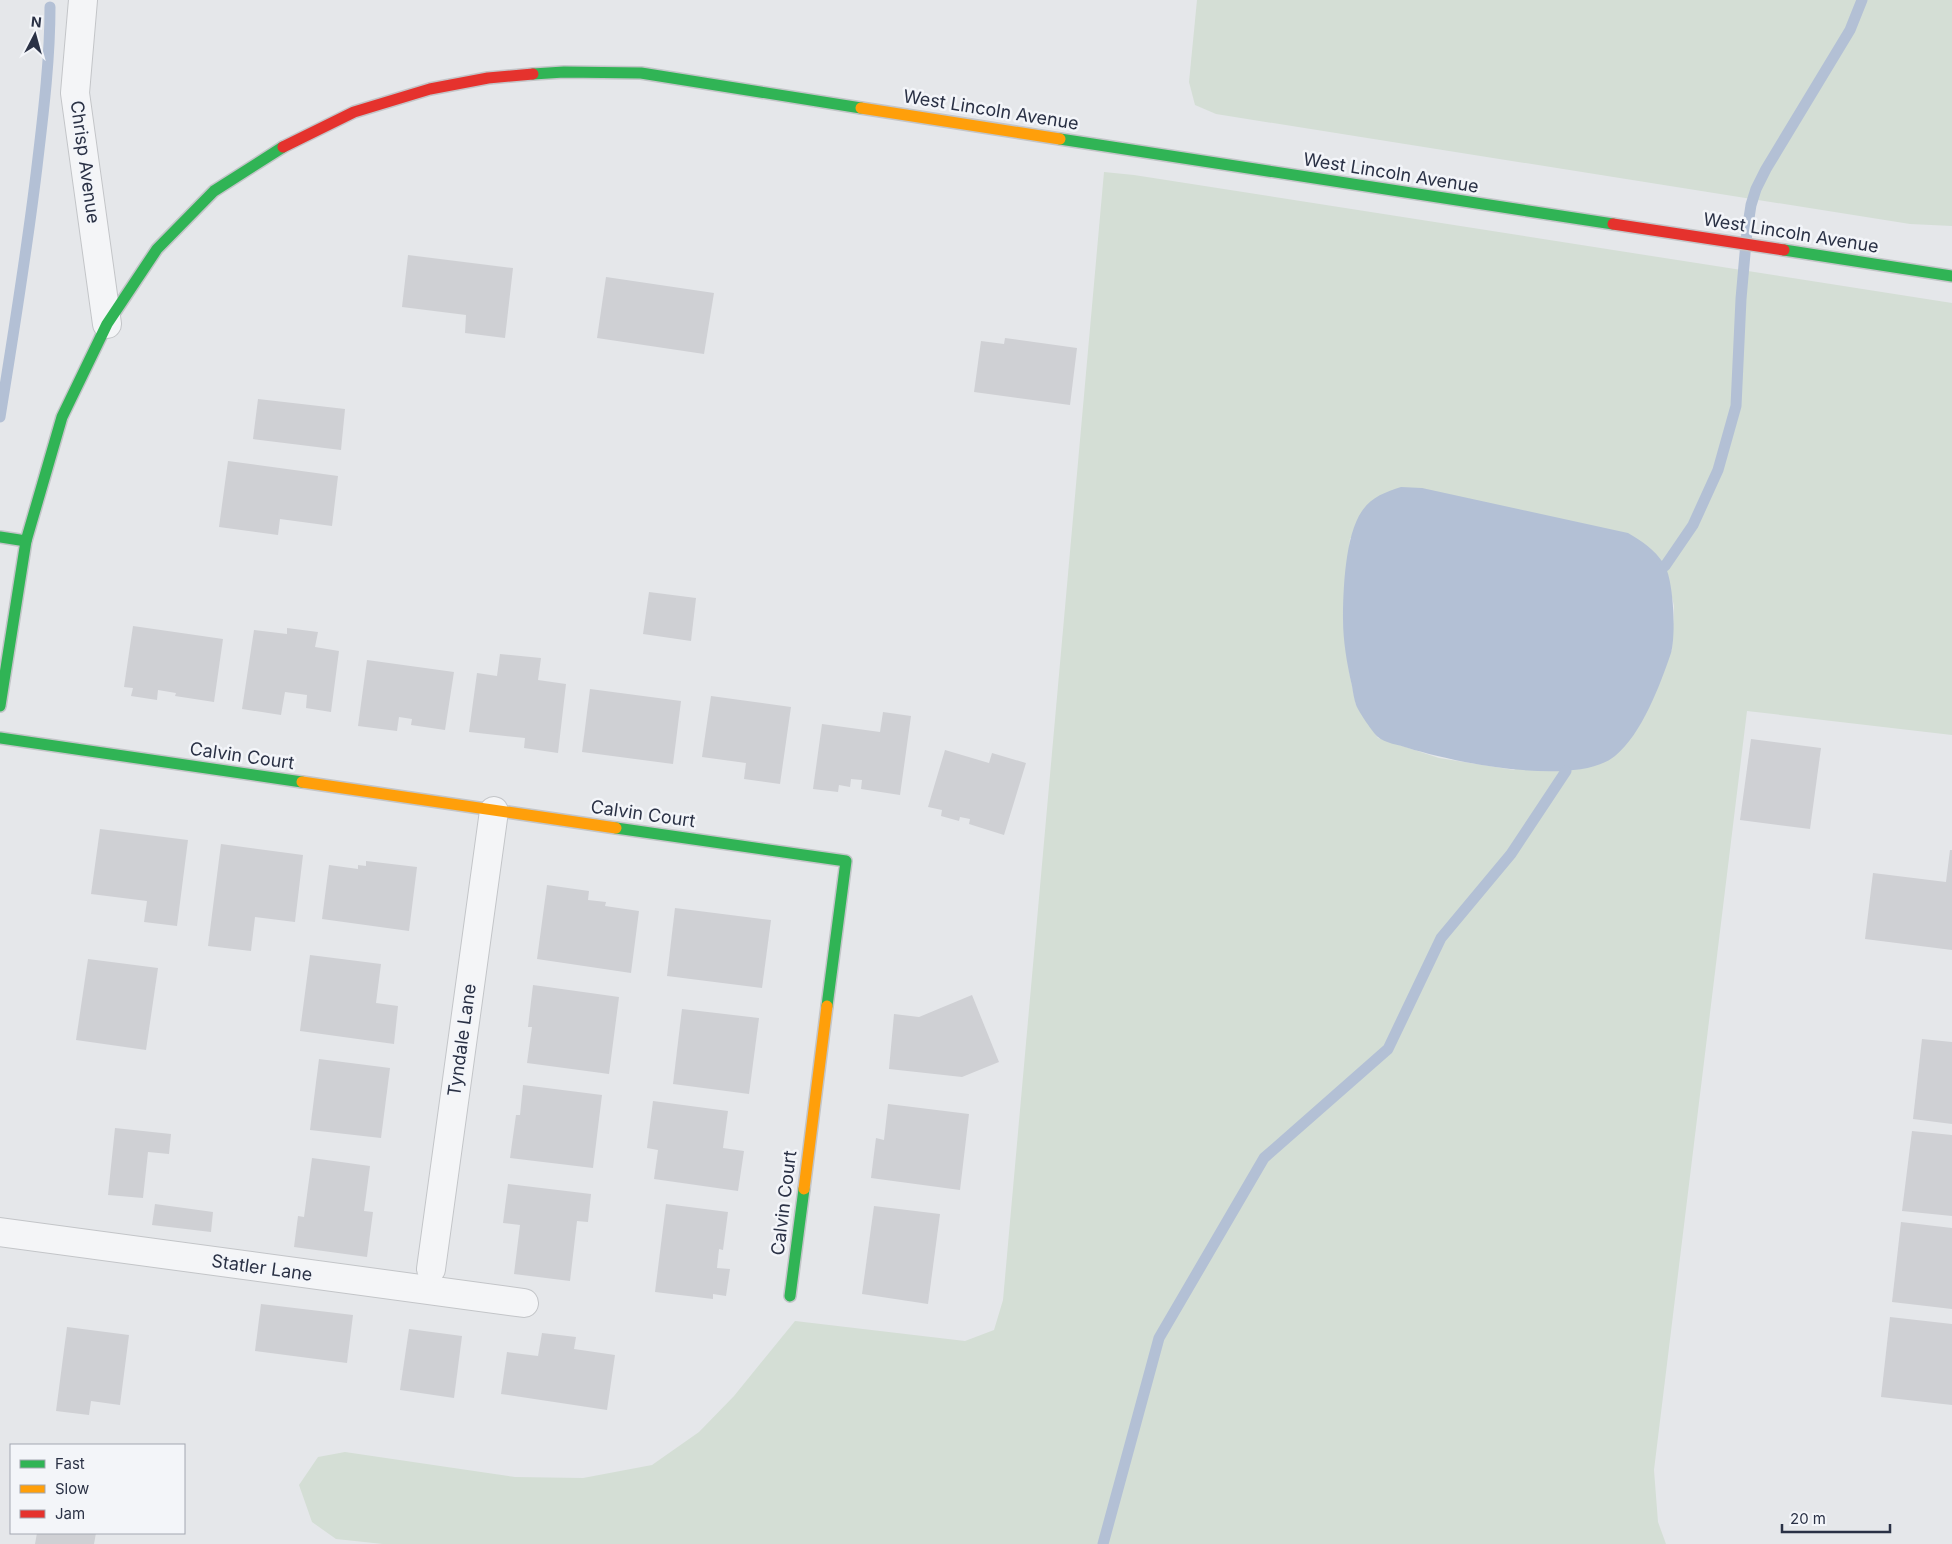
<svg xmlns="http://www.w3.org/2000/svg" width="1952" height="1544" viewBox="0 0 1952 1544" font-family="Inter,sans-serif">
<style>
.green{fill:#d4ded5;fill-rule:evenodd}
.water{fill:#b3c0d5}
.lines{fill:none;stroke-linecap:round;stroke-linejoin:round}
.stream{stroke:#b3c0d5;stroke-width:11}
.building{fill:#cfd0d4}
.street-casing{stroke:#c3c5c8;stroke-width:30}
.fast-casing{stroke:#c3c5c8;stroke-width:14}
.slow-casing{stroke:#c3c5c8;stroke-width:14}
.jam-casing{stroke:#c3c5c8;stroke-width:14}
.street{stroke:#f4f5f7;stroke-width:28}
.fast{stroke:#30b455;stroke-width:11}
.slow{stroke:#ff9f0a;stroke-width:11}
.jam{stroke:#e5322d;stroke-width:11}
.labels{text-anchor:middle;stroke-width:5;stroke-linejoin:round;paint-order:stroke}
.street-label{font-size:18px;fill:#2a3145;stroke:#f3f5f9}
</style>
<rect width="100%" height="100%" fill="#e5e7ea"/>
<g class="green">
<path d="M1197,0H1952V226L1910,224L1216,114L1195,105L1189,82Z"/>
<path d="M1104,172L1134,175L1952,303V735L1747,711L1654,1470L1658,1522L1666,1544H383L336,1539L312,1522L299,1485L318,1457L345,1452L515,1477L583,1478L652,1465L699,1432L734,1396L795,1321L965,1341L994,1330L1003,1300ZM1350,538L1665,566L1674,606L1672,650L1514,770L1439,758L1378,738L1356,705L1349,671L1343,620Z"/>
</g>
<path class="water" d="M1401,487L1422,488L1628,533C1643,542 1654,549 1664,564C1674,580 1676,635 1671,653C1660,685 1642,734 1615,756C1576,788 1453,762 1408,748C1400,745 1384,743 1378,737C1373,733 1359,712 1356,705C1354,699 1353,692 1352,686C1347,664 1343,641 1343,619C1343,591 1345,535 1362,511C1371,497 1386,492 1401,487Z"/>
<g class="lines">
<g class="stream">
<path d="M0,417C14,331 28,245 38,158C44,108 50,57 50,7"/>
<path d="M1665,566L1693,525L1718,470L1736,406L1741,299L1747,231L1751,205L1756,189L1766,169L1850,30L1862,0"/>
<path d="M1103,1544L1159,1338L1264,1158L1388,1049L1441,938L1511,854L1566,771"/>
</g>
</g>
<g class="building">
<path d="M408,255L513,268L505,338L465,333L466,315L402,307Z"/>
<path d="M606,277L714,293L704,354L597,338Z"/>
<path d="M1005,338L1077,348L1070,405L974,392L981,341L1004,344Z"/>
<path d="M258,399L345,409L341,450L253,439Z"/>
<path d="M228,461L338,476L332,526L280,519L278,535L219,527Z"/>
<path d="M649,592L696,598L691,641L643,634Z"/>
<path d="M133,626L223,639L214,702L175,696L176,693L158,690L157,700L131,696L133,688L124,687Z"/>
<path d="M287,628L318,632L315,647L339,651L331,712L306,708L307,695L285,692L281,715L242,709L254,630L287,634Z"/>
<path d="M500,654L541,658L538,680L566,684L558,753L524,748L525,738L469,732L477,673L497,676Z"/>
<path d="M367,660L454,672L445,730L411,725L412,719L399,717L397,731L358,726Z"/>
<path d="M590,689L681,701L673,764L582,752Z"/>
<path d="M711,696L791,707L780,784L744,779L746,763L702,757Z"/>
<path d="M883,712L911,716L900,795L861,789L862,780L851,779L850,787L839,785L838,792L813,789L822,724L880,732Z"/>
<path d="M1751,739L1821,748L1810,829L1740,820Z"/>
<path d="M945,750L989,763L992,753L1026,763L1004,835L969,824L970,819L960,817L959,821L941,816L942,810L928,807Z"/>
<path d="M100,829L188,840L177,926L144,922L147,901L91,894Z"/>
<path d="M221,844L303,855L295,922L255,917L251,951L208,946Z"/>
<path d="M1950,850H1952V950L1865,939L1873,873L1946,882Z"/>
<path d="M366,861L417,867L409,931L322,919L329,865L358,869V865L366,866Z"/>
<path d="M547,885L589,891L588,900L606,902L605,906L639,911L631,973L537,959Z"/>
<path d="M675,908L771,920L762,988L667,976Z"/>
<path d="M310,955L381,964L376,1003L398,1006L394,1044L300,1031Z"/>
<path d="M88,959L158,968L146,1050L76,1040Z"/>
<path d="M533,985L619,997L609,1074L527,1063L532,1027H528Z"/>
<path d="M972,995L999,1062L962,1077L889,1069L894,1014L919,1017Z"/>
<path d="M682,1009L759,1018L749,1094L673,1084Z"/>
<path d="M1922,1039L1952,1042V1124L1913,1119Z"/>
<path d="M319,1059L390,1068L381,1138L310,1130Z"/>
<path d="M523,1085L602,1095L593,1168L510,1158L516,1115H520Z"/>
<path d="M653,1101L728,1111L723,1148L744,1151L738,1191L654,1179L658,1150L647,1148Z"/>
<path d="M888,1104L969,1114L960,1190L871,1178L876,1138L884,1140Z"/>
<path d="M115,1128L171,1134L169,1154L148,1152L143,1198L108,1195Z"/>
<path d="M1912,1131L1952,1135V1216L1902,1211Z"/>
<path d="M312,1158L370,1166L364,1211L373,1212L367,1257L294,1247L298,1216L304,1217Z"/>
<path d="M508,1184L591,1194L588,1222L577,1221L570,1281L514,1274L520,1225L503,1223Z"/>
<path d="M155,1204L213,1212L211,1232L152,1225Z"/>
<path d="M666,1204L728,1212L723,1250L719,1249L717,1268L730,1269L726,1296L713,1294V1299L655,1292Z"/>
<path d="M874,1206L940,1214L928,1304L862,1294Z"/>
<path d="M1901,1222L1952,1228V1309L1892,1302Z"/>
<path d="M261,1304L353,1315L347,1363L255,1351Z"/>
<path d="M1890,1317L1952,1324V1405L1881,1397Z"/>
<path d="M67,1327L129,1335L120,1405L91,1401L89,1415L56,1411Z"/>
<path d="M409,1329L462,1336L454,1398L400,1390Z"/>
<path d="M542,1333L576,1337L574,1349L615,1355L607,1410L501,1394L507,1352L538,1356Z"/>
<path d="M37,1533H96L94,1544H35Z"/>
</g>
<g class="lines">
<g class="street-casing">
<g id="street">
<path d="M83,0L75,93L107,324"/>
<path d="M0,1232L524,1303"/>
<path d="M431,1269L494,811"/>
</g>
</g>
<g class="fast-casing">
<g id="fast">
<path d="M533,74L564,72L641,73L861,108"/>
<path d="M1060,139L1613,224"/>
<path d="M1784,250L1952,276"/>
<path d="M0,537L26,541"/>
<path d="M0,706L26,541L62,417L107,324L157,249L214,191L283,147"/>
<path d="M0,738L302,782"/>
<path d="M616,828L846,861L827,1006"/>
<path d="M790,1296L804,1189"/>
</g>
</g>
<g class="slow-casing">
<g id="slow">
<path d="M861,108L1060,139"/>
<path d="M302,782L616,828"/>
<path d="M804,1189L827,1006"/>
</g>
</g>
<g class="jam-casing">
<g id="jam">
<path d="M283,147L354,112L430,89L488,78L533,74"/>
<path d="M1613,224L1784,250"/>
</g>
</g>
<use href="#street" class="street"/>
<use href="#fast" class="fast"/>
<use href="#slow" class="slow"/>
<use href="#jam" class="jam"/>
</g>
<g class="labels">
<g class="street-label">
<text transform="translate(991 110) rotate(9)" y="6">West Lincoln Avenue</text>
<text transform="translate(85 162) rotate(82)" y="6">Chrisp Avenue</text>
<text transform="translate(1391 173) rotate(9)" y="6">West Lincoln Avenue</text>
<text transform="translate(1791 233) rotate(9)" y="6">West Lincoln Avenue</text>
<text transform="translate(242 756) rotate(8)" y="6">Calvin Court</text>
<text transform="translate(643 814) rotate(8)" y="6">Calvin Court</text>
<text transform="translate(462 1040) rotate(-82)" y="6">Tyndale Lane</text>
<text transform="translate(784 1203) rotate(-83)" y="6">Calvin Court</text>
<text transform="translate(262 1268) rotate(8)" y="6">Statler Lane</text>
</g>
</g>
<rect x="10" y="1444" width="175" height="90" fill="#f3f5f9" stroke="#a3a7b1"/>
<rect x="20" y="1460" width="25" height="8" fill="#30b455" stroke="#a3a7b1"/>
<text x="55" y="1469" font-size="15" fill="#2a3145">Fast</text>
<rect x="20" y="1485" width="25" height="8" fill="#ff9f0a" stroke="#a3a7b1"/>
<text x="55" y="1494" font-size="15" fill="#2a3145">Slow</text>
<rect x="20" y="1510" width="25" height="8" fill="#e5322d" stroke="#a3a7b1"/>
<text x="55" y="1519" font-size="15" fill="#2a3145">Jam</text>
<g transform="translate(35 35) rotate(6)" stroke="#f3f5f9" stroke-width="4" paint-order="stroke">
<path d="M0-4L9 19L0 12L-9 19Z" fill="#2a3145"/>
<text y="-8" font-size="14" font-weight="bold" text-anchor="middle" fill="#2a3145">N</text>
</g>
<path d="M1782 1524v8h108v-8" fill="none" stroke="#2a3145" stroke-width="2.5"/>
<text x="1790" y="1524" font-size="15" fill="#2a3145" stroke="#f3f5f9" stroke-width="4" paint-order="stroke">20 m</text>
</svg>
